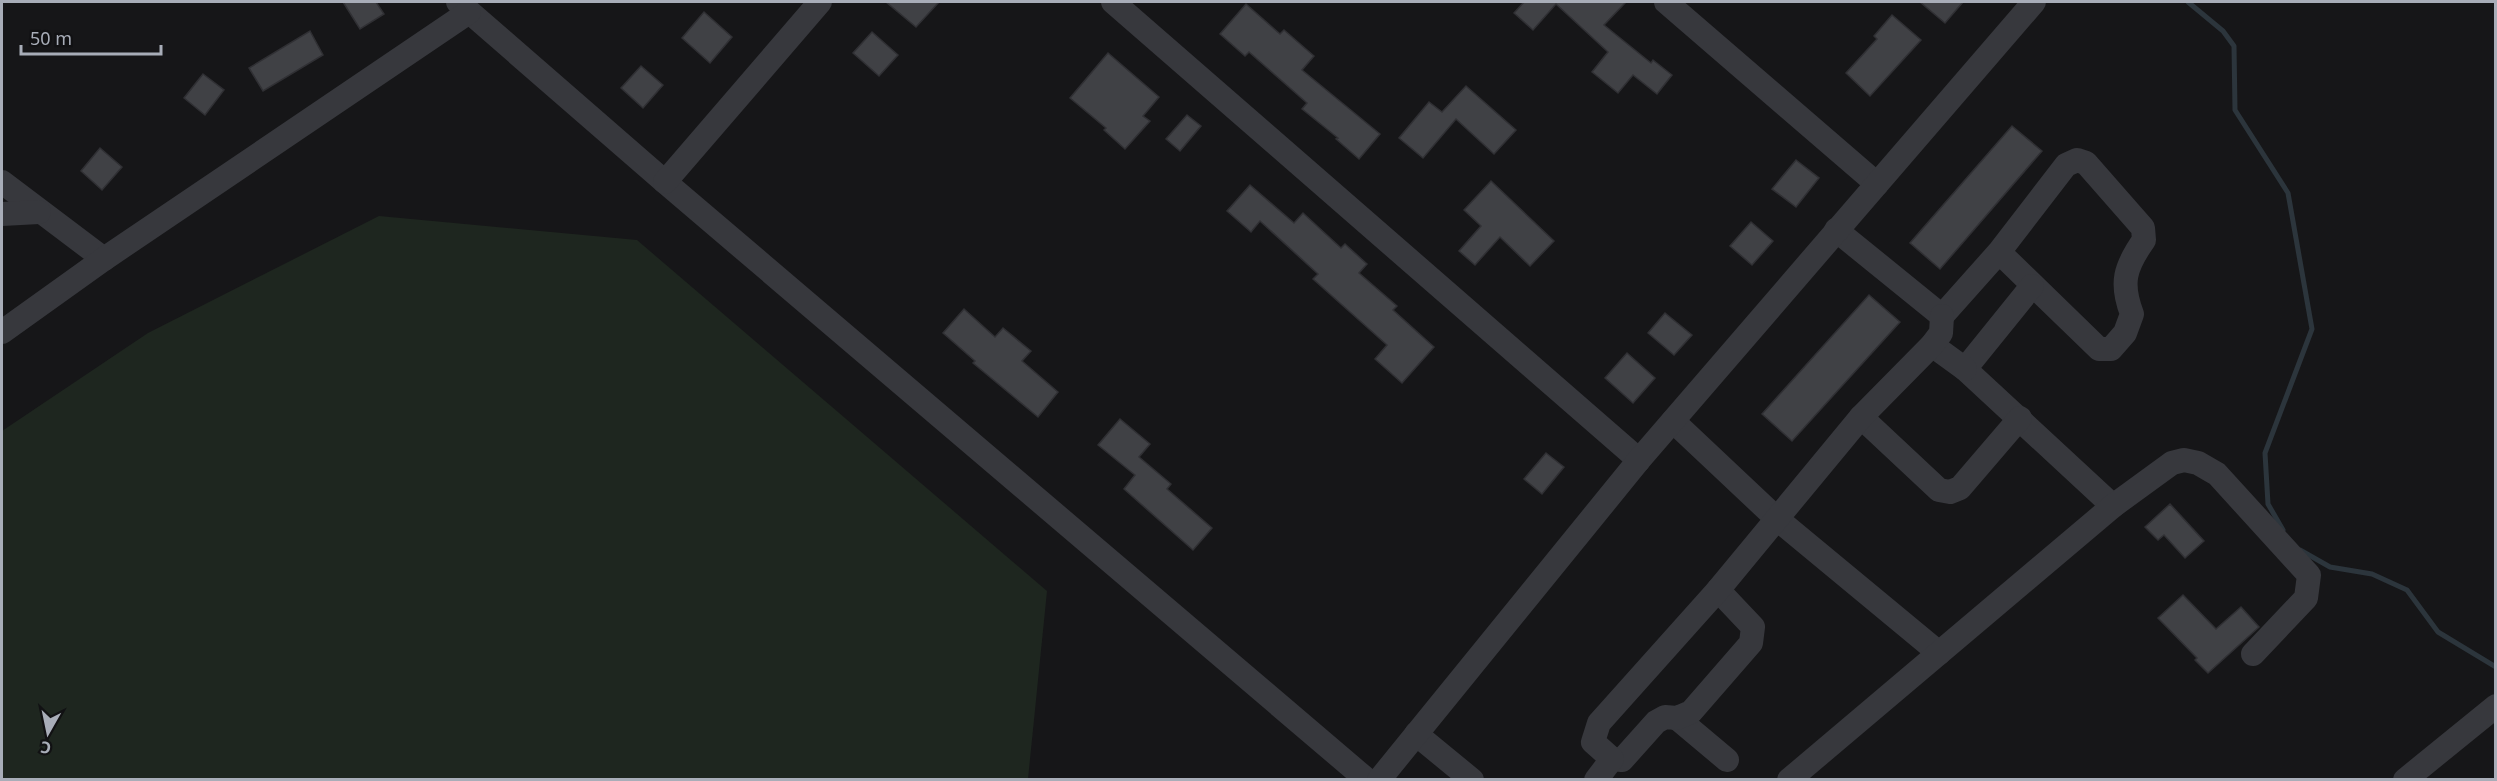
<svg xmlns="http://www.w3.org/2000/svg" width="2497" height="781" viewBox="0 0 2497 781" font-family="'Noto Sans',sans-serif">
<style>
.green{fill:#1e261f}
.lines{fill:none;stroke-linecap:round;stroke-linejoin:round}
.stream{stroke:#2c353c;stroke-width:5}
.building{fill:#404145;stroke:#303034;stroke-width:1.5}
.minor{stroke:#37383d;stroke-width:24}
</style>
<rect width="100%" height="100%" fill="#161618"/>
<path class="green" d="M379,216L637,240L1047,591L1028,779H2V431L148,333Z"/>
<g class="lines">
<g class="stream">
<path d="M2188,2L2223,31L2234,46L2235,110L2288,193L2312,329L2265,453L2268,504L2283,530"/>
<path d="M2300,550L2330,567L2372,574L2407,590L2438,632L2496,667"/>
</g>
</g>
<g class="building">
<path d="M343,2H376L384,14L360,29Z"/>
<path d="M886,2H939L916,27Z"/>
<path d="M1524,2H1626L1604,25L1651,63L1653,60L1672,75L1657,94L1633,75L1618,93L1592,72L1608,52L1556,4L1533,30L1514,13Z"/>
<path d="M1920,2H1963L1945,23Z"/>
<path d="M1246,4L1280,34L1284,30L1314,56L1302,70L1380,134L1359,159L1336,139L1338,138L1302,109L1307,103L1249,52L1245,56L1220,34Z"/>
<path d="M704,12L732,37L710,63L682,38Z"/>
<path d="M1892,15L1921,40L1870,96L1846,73L1877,39L1874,36Z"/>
<path d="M310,31L323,55L263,91L249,68Z"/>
<path d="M872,32L898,55L879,76L853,53Z"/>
<path d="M1108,53L1159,97L1143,116L1150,121L1125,149L1104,130L1106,128L1070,98Z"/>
<path d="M641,66L663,85L643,108L621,88Z"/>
<path d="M203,74L224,90L205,115L184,98Z"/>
<path d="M1466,86L1516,130L1494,154L1456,119L1423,158L1399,138L1429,102L1442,112Z"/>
<path d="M1187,115L1201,126L1180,151L1166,139Z"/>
<path d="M2012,126L2042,151L1940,269L1910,243Z"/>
<path d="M100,148L122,167L102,190L81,171Z"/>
<path d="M1796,160L1819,178L1796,207L1772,189Z"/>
<path d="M1491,181L1554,241L1530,266L1500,237L1475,265L1459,251L1481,226L1464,210Z"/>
<path d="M1250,185L1294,223L1303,213L1341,248L1345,244L1367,264L1359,273L1397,306L1393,310L1434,347L1402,383L1375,359L1387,345L1313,279L1318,274L1260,221L1251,232L1227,211Z"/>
<path d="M1751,222L1773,241L1752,265L1730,246Z"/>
<path d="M1869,295L1900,322L1792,441L1762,414Z"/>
<path d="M964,309L995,337L1003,328L1031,351L1022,361L1058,392L1038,417L973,363L975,361L943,333Z"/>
<path d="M1665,313L1692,335L1674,355L1648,333Z"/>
<path d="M1627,353L1655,378L1633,403L1605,378Z"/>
<path d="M1120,419L1150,444L1139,457L1171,484L1167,489L1212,528L1193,550L1124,489L1135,475L1098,445Z"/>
<path d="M1546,453L1564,467L1542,494L1524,479Z"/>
<path d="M2170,504L2204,541L2185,558L2164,535L2158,540L2145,527Z"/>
<path d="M2183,595L2216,629L2241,607L2259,627L2208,673L2195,660L2197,658L2158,618Z"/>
</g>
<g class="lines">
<g class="minor">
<path d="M458,2L665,182L1367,780"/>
<path d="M1113,2L1639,460"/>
<path d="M1666,2L1877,184"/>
<path d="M2,182L104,259"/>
<path d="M665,182L820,2"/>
<path d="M2,214L39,212"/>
<path d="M1836,230L1942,316L1999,252L2066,165L2077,160L2086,163L2143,228L2144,240C2125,267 2120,283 2132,314L2125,333L2111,349H2099L1999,252"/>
<path d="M2032,286L1965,369L2113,506"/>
<path d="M2,332L104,259L469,12"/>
<path d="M1932,345L1965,369"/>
<path d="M1861,417L1939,490L1950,492L1960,488L2020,418"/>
<path d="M1673,421L1776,518L1939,653"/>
<path d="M1677,718L1727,760"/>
<path d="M1416,734L1472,780"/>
<path d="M1612,759L1622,760L1656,722L1665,717L1677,718L1691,712L1751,643L1753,627L1718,590"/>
<path d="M1379,780L1639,460L2034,2"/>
<path d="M1596,780L1612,759L1593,742L1599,723L1718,590L1861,417L1932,345L1941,333L1942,316"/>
<path d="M1789,780L2113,506L2172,463L2184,460L2198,463L2217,474L2309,575L2306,598L2253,654"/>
<path d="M2405,780L2496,706"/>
</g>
</g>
<rect width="2497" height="781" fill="none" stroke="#a8adb8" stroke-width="6"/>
<g transform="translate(48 733) rotate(189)" stroke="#111113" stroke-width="4.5" paint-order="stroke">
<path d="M0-4.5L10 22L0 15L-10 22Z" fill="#a8adb8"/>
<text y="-9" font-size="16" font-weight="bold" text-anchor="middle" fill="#a8adb8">С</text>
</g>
<path d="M21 45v9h140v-9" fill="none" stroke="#a8adb8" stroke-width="3"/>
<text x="30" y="45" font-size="18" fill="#a8adb8" stroke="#111113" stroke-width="4.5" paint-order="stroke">50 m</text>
</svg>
